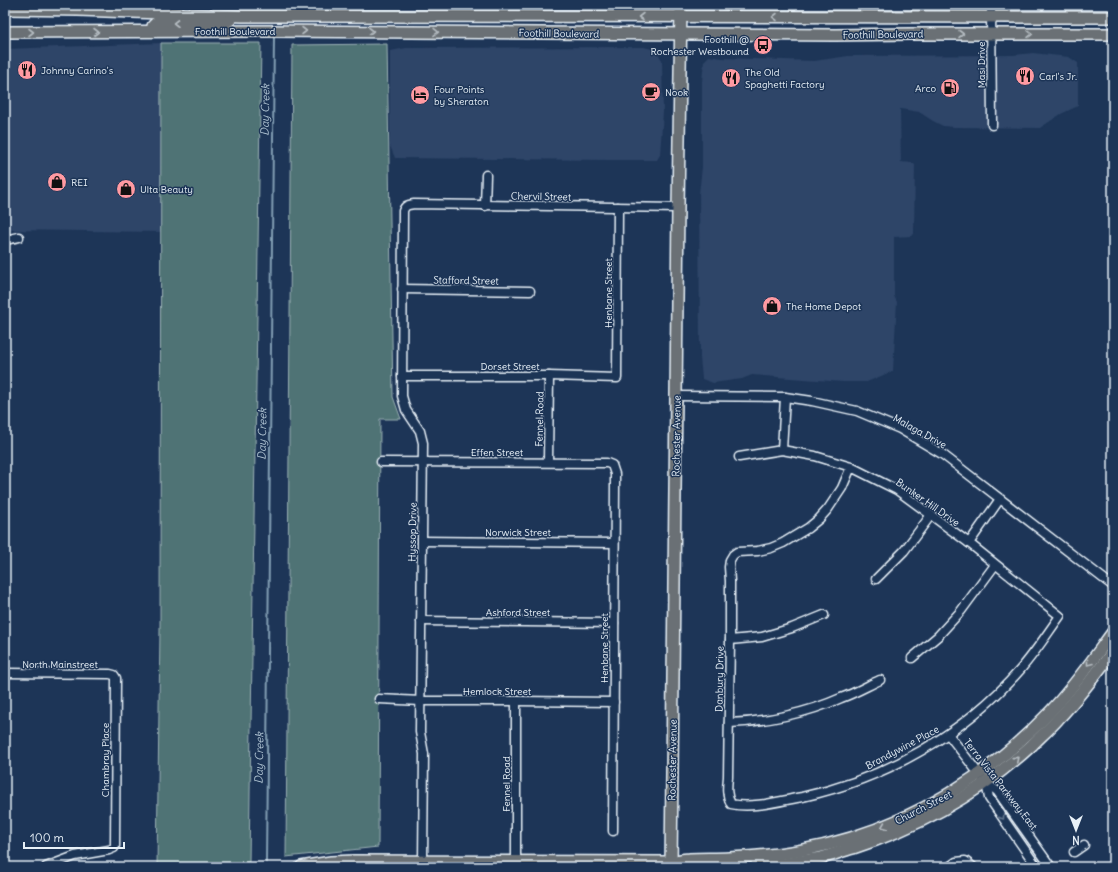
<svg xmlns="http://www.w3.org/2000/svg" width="1118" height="872" viewBox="0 0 1118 872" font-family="Delius,sans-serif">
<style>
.built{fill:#2d4467}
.grass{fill:#507374;stroke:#9cb2b6}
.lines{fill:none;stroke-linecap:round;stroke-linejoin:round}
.stream{stroke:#839fb4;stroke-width:2}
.minor-casing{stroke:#e8f1f8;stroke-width:11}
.major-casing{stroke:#e8f1f8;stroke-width:14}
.minor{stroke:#1d3557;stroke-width:8}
.major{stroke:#6a7074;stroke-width:11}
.oneway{stroke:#b6bdc3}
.oneway2{stroke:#64778f}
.labels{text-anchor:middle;stroke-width:3;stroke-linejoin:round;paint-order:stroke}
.street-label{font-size:10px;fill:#e8f1f8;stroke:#1d3557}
.poi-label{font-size:10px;fill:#e8f1f8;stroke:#1d3557;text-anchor:start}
.water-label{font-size:11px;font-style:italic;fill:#adc1d0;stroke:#1d3557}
</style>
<rect width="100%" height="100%" fill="#1d3557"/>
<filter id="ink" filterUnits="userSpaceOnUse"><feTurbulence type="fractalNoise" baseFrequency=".025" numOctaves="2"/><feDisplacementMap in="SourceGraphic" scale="8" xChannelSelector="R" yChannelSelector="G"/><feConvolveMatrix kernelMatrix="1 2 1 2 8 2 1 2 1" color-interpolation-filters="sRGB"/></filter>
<g filter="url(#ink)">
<g class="built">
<path d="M161,43V232L5,230V49Z"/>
<path d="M644,47L656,50L662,60L663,112L660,155L657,160H606L395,158L390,146V51L406,48Z"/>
<path d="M1033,53L1069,57L1078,63V106L1061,114L1040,128L954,127L943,126L933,121L919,112L900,109L901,162L913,163L915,165L914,234L911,236L894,237V296L897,302L893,371L867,382H843L752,375L742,379L713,383L702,379L700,358L699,193L702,167V81L704,61L709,56L723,58L814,61L848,56L1013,55Z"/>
</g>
<g class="grass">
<path d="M161,43H261L249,862L230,867H157L160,630Z"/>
<path d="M387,44L393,397L401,419H380L378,847L286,857L292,45Z"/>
</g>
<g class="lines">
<g class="stream">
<path d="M274,13V5"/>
<path d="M266,862L274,36"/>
</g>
<g class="minor-casing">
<g id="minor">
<path d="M991,5L992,125"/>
<path d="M485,206L486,175"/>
<path d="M5,240L19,237"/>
<path d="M402,289L530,291"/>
<path d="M402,376H549L617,378L618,207"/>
<path d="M676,396L785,397L812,401L857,411L900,429L942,454L1113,586"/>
<path d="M782,450L785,397"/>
<path d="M739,457L782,450L815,456L851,467L897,490L969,543L1060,616C1047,634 1035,653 1020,670C964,734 885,779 802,797C780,801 752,809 731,804C726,795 727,787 728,777L730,640V581L729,567L730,560L733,555L737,552L758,551L771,548L783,543L808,528L819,519L828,509L842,488L851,467"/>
<path d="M381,462L607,463L612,465L615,474V483L613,831"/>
<path d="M548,462L549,376"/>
<path d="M422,541L614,543"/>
<path d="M969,543L1000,499"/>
<path d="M876,579L904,551L931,515"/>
<path d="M421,621L614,623"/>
<path d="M730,640L762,637L792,628L824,615"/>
<path d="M912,658L938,636L961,611L995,565"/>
<path d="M5,673L110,674L114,675L116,678L115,846L114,848L109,850L75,856L46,867"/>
<path d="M379,699L421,701H516L614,702"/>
<path d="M729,723C765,722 808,713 841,698C855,693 867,686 880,680"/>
<path d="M948,734L986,783L997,791L1051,867"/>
<path d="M986,783L989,798L1037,867"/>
<path d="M1074,852L1084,845"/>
<path d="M423,862L424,754L420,732L423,443L420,431L406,410L402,396L403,211C405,205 408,205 414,204L678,208"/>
<path d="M516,866V701"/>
<path d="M949,867L956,862L965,861L973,867"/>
</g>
</g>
<g class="major-casing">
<g id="major">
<path d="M5,9L78,10L242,16L1113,17"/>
<path d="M152,31L153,26L156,23H223L230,20"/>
<path d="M5,32L270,31L835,35L910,34H1113"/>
<path d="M301,867L331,862L353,861L671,862C677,861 683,859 689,859C702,858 716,859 729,858C752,857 775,855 798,851C897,833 982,783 1051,711C1074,687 1093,659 1113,632"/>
<path d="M671,867L678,208L681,5"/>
<path d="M755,867C777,865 799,862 821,858C832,855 842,851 853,848C919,827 981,792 1032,745C1041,736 1050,728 1058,719C1078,698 1096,674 1113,651"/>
</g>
</g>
<use href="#minor" class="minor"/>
<use href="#major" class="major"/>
</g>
<defs><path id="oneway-chevron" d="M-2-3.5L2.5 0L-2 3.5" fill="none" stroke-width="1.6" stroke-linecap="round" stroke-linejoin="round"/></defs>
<g class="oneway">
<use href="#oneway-chevron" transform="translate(641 17) rotate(-180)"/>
<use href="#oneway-chevron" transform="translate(775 17) rotate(180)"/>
<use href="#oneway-chevron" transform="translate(176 23) rotate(180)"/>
<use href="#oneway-chevron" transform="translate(304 31)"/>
<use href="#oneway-chevron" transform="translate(371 31)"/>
<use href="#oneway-chevron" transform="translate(31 32)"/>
<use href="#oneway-chevron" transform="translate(96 32)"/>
<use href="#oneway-chevron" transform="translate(436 32) rotate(1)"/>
<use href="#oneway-chevron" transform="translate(961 34)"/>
<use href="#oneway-chevron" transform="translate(1030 34)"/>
<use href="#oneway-chevron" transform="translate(1089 663) rotate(128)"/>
<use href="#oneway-chevron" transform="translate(1016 759) rotate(-40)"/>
<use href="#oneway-chevron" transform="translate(884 826) rotate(157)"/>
</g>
<use class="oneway2" href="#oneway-chevron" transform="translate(1002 817) rotate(55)"/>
</g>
<defs>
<g id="bus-disc" transform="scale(1)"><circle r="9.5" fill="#ff9aa2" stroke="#1d3557"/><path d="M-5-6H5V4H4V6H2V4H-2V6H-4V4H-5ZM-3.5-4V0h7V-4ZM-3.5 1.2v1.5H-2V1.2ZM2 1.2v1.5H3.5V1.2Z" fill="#111"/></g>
<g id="restaurant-disc" transform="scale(1)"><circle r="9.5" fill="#ff9aa2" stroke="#1d3557"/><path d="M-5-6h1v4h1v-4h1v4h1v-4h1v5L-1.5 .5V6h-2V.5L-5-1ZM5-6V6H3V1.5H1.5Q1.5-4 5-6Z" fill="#111"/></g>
<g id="fuel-disc" transform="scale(1)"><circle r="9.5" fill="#ff9aa2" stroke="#1d3557"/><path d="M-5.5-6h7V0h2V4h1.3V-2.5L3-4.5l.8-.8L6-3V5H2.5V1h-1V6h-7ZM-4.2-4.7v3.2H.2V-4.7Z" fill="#111"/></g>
<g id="cafe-disc" transform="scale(1)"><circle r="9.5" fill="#ff9aa2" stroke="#1d3557"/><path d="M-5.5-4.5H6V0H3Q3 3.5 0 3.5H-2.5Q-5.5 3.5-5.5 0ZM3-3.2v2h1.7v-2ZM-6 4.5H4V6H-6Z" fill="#111"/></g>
<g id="hotel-disc" transform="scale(1)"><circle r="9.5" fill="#ff9aa2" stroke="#1d3557"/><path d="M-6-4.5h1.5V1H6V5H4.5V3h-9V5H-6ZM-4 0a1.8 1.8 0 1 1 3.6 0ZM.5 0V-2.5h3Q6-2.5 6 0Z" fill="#111"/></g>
<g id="shop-disc" transform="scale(1)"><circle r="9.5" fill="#ff9aa2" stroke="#1d3557"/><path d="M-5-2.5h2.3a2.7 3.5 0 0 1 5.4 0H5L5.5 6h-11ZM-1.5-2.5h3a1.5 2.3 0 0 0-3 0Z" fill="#111"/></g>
</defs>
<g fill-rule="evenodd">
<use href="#bus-disc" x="763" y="45"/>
<use href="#restaurant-disc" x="27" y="70"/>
<use href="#restaurant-disc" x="1025" y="76"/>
<use href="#restaurant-disc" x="731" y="78"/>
<use href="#fuel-disc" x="950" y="88"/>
<use href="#cafe-disc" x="651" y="92"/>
<use href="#hotel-disc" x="420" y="95"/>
<use href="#shop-disc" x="57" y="182"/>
<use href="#shop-disc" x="126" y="189"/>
<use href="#shop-disc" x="772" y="306"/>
</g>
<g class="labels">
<g class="street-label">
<text x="235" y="35">Foothill Boulevard</text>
<text transform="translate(559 33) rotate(1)" y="4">Foothill Boulevard</text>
<text transform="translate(883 34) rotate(-1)" y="4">Foothill Boulevard</text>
<text transform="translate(981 65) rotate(-90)" y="4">Masi Drive</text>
<text transform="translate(541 196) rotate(1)" y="4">Chervil Street</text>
<text transform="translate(466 280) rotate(1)" y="4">Stafford Street</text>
<text transform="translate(608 293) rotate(-90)" y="4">Henbane Street</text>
<text x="510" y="370">Dorset Street</text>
<text transform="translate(539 419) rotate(-89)" y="4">Fennel Road</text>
<text transform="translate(920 431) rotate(29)" y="4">Malaga Drive</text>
<text transform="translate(676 436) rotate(-89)" y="4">Rochester Avenue</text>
<text x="497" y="456">Effen Street</text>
<text transform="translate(928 502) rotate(35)" y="4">Bunker Hill Drive</text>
<text transform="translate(412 532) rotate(-89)" y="4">Hyssop Drive</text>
<text x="518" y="536">Norwick Street</text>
<text x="518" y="616">Ashford Street</text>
<text transform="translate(604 648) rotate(-90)" y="4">Henbane Street</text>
<text x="60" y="668">North Mainstreet</text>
<text transform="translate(719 679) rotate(-89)" y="4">Danbury Drive</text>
<text x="497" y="695">Hemlock Street</text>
<text transform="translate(902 747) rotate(-28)" y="4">Brandywine Place</text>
<text transform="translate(105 760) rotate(-90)" y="4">Chambray Place</text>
<text transform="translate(672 760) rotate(-89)" y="4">Rochester Avenue</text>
<text transform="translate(506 784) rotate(-90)" y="4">Fennel Road</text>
<text transform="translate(1001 784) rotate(52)" y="4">Terra Vista Parkway East</text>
<text transform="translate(923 807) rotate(-27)" y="4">Church Street</text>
</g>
<g class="poi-label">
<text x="749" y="43" text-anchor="end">Foothill @<tspan x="749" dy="12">Rochester Westbound</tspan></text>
<text x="41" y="74">Johnny Carino's</text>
<text x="745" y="76">The Old<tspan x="745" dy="12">Spaghetti Factory</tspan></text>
<text x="1039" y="80">Carl's Jr.</text>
<text x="936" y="92" text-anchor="end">Arco</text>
<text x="434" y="93">Four Points<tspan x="434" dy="12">by Sheraton</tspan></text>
<text x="665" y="96">Nook</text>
<text x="71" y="186">REI</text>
<text x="140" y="193">Ulta Beauty</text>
<text x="786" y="310">The Home Depot</text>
</g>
<g class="water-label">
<text transform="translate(265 110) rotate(-89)" y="4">Day Creek</text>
<text transform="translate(262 434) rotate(-89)" y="4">Day Creek</text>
<text transform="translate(259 758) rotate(-89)" y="4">Day Creek</text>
</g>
</g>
<rect width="1118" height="872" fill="none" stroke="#1d3557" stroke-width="20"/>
<rect x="10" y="10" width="1098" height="852" fill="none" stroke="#e8f1f8" stroke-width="1.5" filter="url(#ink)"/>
<g transform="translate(1076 830) rotate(180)" stroke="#1d3557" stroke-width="3" paint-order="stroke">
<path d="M0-3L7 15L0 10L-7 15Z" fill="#e8f1f8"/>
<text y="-6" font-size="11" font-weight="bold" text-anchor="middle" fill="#e8f1f8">N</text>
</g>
<path d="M24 842v6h100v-6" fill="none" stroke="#e8f1f8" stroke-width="2"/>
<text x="30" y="842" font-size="12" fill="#e8f1f8" stroke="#1d3557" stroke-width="3" paint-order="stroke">100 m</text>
</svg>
